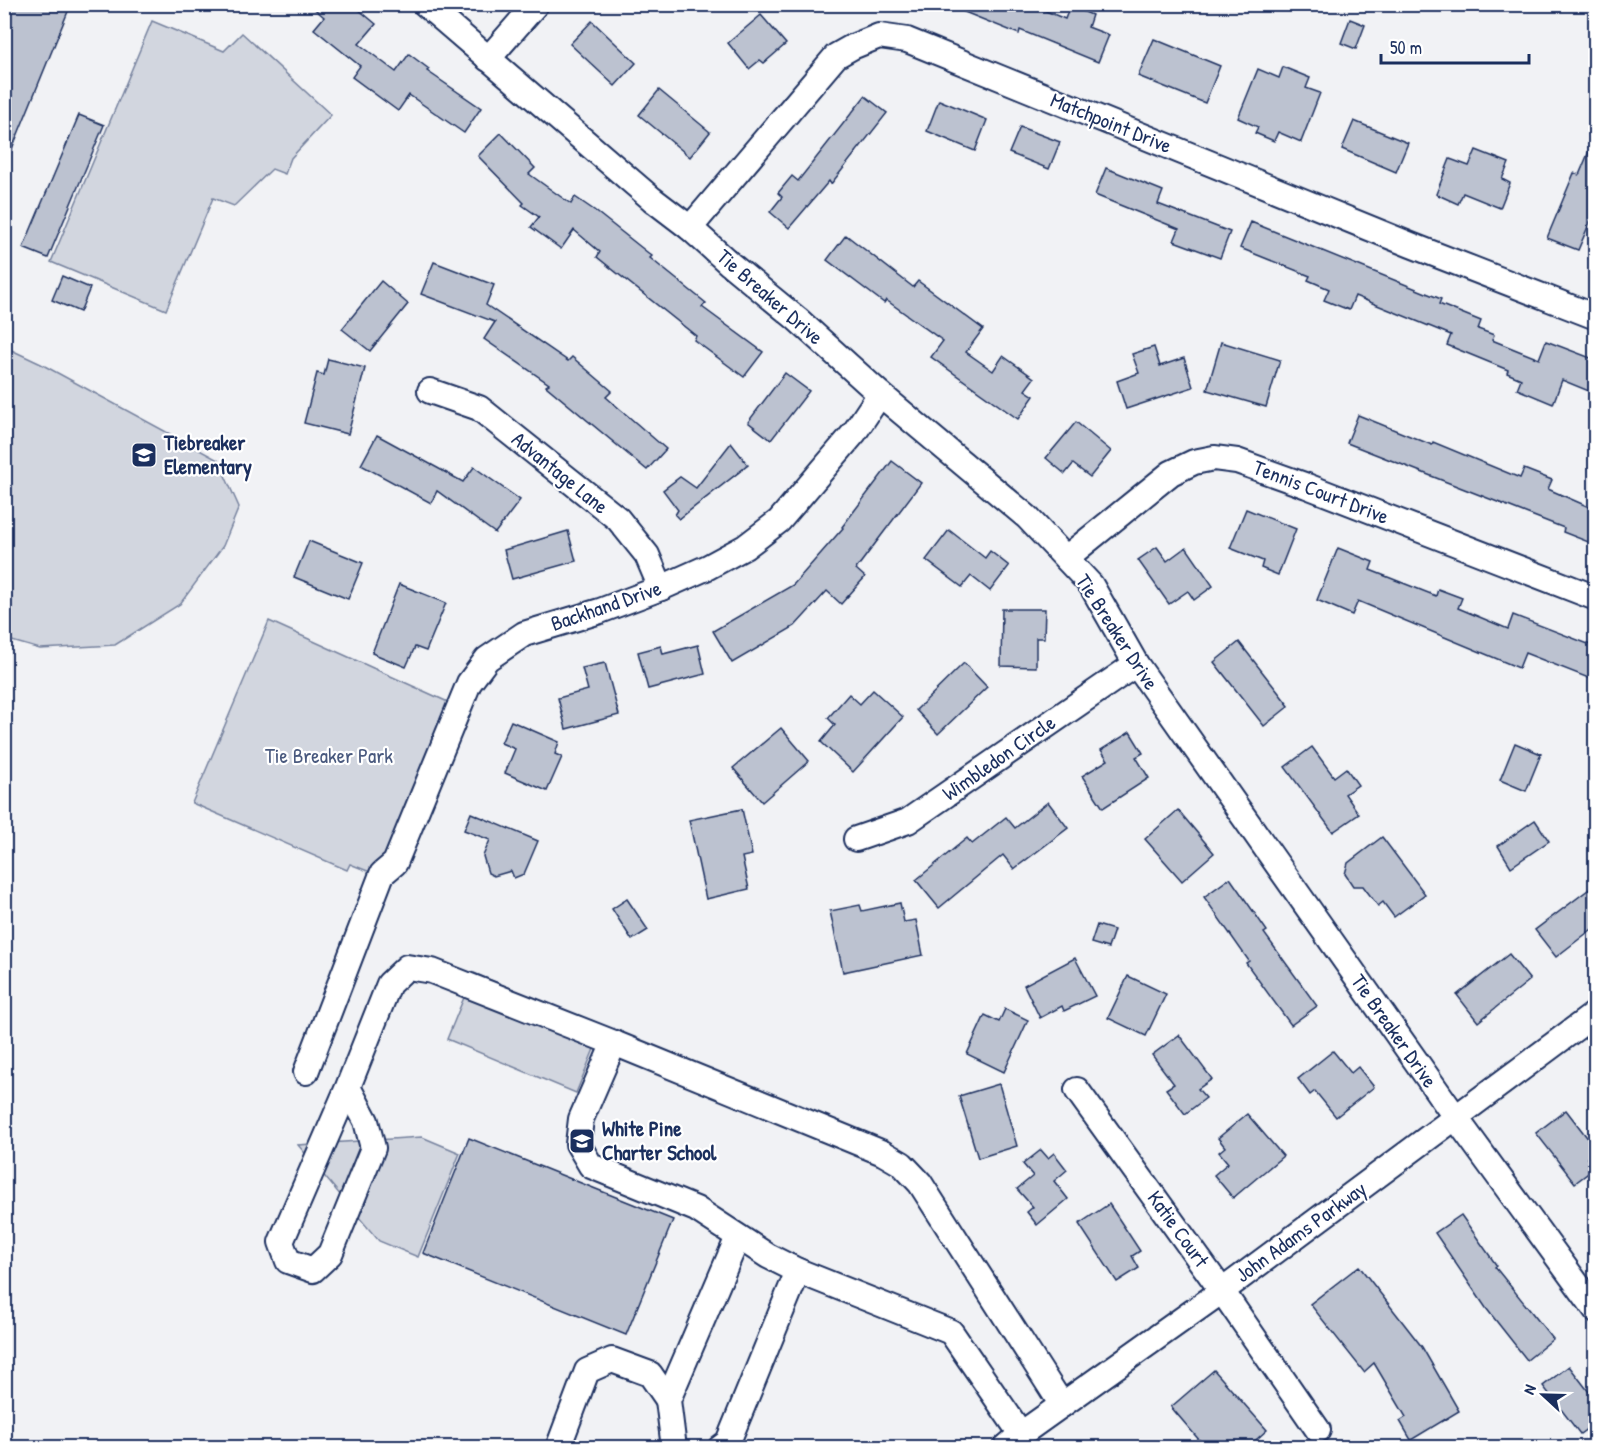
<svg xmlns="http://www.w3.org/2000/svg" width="1600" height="1452" viewBox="0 0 1600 1452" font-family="'Patrick Hand',sans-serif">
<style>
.green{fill:#d2d6df;stroke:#76829e;stroke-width:1.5}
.building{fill:#bcc2d0;stroke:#1b2f5e;stroke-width:1.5}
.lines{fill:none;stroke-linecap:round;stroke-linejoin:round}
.minor-casing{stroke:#1b2f5e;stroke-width:28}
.minor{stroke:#fff;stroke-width:24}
.labels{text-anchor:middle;stroke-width:4.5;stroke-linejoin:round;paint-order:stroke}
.street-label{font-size:21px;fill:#1b2f5e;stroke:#fff}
.poi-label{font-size:21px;font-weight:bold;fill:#1b2f5e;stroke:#fff;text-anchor:start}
.park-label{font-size:21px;fill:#49597e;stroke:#fff}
</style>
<rect width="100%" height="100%" fill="#f1f2f5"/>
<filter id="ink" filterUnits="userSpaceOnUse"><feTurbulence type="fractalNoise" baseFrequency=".0167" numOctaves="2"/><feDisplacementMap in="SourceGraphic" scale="12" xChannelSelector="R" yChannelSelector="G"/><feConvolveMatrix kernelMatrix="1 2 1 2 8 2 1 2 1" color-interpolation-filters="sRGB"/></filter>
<g filter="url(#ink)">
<g class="green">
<path d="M152,21L224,51L242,33L331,115L291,158L285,174L272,169L234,206L213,198L166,310L51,262Z"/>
<path d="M5,347L41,364L218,460L239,507L223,546L180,604L115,645L40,649L5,639Z"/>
<path d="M269,621L459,707L388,879L350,864L347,870L192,803Z"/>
<path d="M474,973L603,1027L576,1093L447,1039Z"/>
<path d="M422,1137L460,1153L418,1257L379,1241L298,1145Z"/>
</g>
<g class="building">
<path d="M4,4H71L5,166H4Z"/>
<path d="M309,4H352L376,24L359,44L396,72L409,54L429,69L427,71L481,108L464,133L409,95L398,111L352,77L360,66L314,29L324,17Z"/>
<path d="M1029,4L1065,19L1070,6L1092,15L1088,27L1109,35L1098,62L1020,30L1019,34L947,5Z"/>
<path d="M761,15L786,44L764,63L760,60L749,69L728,43Z"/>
<path d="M1350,19L1365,25L1356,49L1341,43Z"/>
<path d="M592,21L636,63L615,86L570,44Z"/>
<path d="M1154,39L1220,66L1205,103L1138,76Z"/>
<path d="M1283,67L1310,78L1306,88L1320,93L1301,142L1278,132L1274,141L1255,133L1258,127L1238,118L1258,69L1279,78Z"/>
<path d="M659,90L710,132L690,157L639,115Z"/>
<path d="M865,96L887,113L831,184L829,181L789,228L770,212L782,197L778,193L792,176L798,181Z"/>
<path d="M939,100L987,120L975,151L927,131Z"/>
<path d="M79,115L104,125L48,258L23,248Z"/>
<path d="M1354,121L1408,143L1396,172L1342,149Z"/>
<path d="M1020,127L1060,142L1049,169L1009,153Z"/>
<path d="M501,133L535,168L529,174L571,204L575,197L594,210L652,256L650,258L706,303L702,307L763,352L744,377L694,340L696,336L597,257L600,252L574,230L561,249L531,227L539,217L522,205L524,203L478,156Z"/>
<path d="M1595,137L1596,208L1578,250L1547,238L1574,173L1579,175Z"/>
<path d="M1476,150L1509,163L1502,179L1510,183L1500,208L1463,193L1458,204L1436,194L1450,159L1469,166Z"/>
<path d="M1106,168L1163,191L1158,204L1230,232L1220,258L1174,241L1179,229L1095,195Z"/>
<path d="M1251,222L1441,299L1439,304L1481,321L1478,329L1494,335L1492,340L1539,359L1546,341L1596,360V394L1562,380L1553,404L1517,389L1521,379L1507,373L1508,370L1447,345L1451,335L1355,296L1349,310L1324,300L1329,289L1308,280L1310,276L1240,248Z"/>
<path d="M846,235L913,287L918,281L983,329L966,352L993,371L1003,356L1034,378L1025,390L1034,396L1018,419L931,357L943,341L886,300L884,303L827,260Z"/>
<path d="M434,262L494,285L486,305L568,361L572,357L612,391L606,397L666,449L647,470L546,386L549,384L484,339L495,322L421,294Z"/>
<path d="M62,276L90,288L80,312L52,300Z"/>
<path d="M381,281L408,304L370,351L342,329Z"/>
<path d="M1221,342L1280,360L1266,407L1207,390Z"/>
<path d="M1154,347L1160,366L1184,358L1193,387L1126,409L1117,381L1139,373L1132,354Z"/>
<path d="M328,359L365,368L348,434L304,423L317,373L324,375Z"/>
<path d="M785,373L809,391L771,440L748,422Z"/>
<path d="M1358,415L1432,445L1433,442L1520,478L1524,469L1552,480L1548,489L1596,510V545L1563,532L1564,528L1347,443Z"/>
<path d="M1076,422L1111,451L1090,477L1073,464L1065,474L1046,458Z"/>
<path d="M377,435L463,482L474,467L520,500L495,533L437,491L431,503L361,465Z"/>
<path d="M731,443L748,465L679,519L675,515L678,510L663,490L680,477L696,488Z"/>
<path d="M892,461L921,483L856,569L865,577L841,604L827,591L795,626L732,663L713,631L793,585L843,528L842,527Z"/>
<path d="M1246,509L1296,529L1278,575L1261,568L1263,561L1230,548Z"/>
<path d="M949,530L985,558L990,551L1009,566L990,591L971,576L962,587L926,560Z"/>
<path d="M568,531L576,561L512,579L504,550Z"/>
<path d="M309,541L363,563L348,599L294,577Z"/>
<path d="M1157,547L1167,561L1186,547L1213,586L1194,600L1188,591L1169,604L1138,560Z"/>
<path d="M1338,548L1373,562L1370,570L1436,596L1438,589L1462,598L1458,608L1508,629L1513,615L1596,647V681L1525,653L1519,668L1358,601L1352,615L1317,600Z"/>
<path d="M399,584L446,603L426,651L415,647L406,667L372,653Z"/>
<path d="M1002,609H1045L1044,638H1036V667L1001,666Z"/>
<path d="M1239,642L1289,706L1264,726L1214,662Z"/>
<path d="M698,645L705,674L648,689L638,652L661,646L663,654Z"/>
<path d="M605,663L619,715L566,729L558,698L588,690L582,668Z"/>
<path d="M964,663L987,687L938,734L916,710Z"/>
<path d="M873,690L903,717L853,772L821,742L835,725L828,718L849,694L860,704Z"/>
<path d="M511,721L559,742L555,754L562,757L547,791L505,773L515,749L501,743Z"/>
<path d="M781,728L809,761L762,802L733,768Z"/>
<path d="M1130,732L1143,753L1136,757L1149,778L1103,808L1082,776L1108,760L1101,750Z"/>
<path d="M1515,743L1541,754L1526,791L1500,780Z"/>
<path d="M1312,747L1334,777L1346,768L1358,785L1345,794L1359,814L1333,832L1285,767Z"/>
<path d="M1048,802L1068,828L1014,869L1003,855L939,908L916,880L967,838L972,844L1006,817L1015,828Z"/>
<path d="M742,809L752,855L742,857L749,889L706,899L689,820Z"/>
<path d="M1178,810L1214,853L1182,881L1145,839Z"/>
<path d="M471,813L538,841L524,874L514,878L511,871L494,876L488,873L483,856L490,840L464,830Z"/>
<path d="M1535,820L1549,841L1511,867L1498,846Z"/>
<path d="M1382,837L1425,894L1394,917L1383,902L1378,906L1363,886H1353L1345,874L1348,863Z"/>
<path d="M1230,878L1267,931L1264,933L1317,1006L1291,1025L1246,963L1249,961L1204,897Z"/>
<path d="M1596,884V926L1556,957L1535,930Z"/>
<path d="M627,899L648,930L632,940L612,909Z"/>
<path d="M900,903L904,922L916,920L923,955L843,972L830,911L860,905L862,911Z"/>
<path d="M1097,925L1114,930L1108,948L1091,943Z"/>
<path d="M1509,954L1530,980L1478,1022L1457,995Z"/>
<path d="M1075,958L1095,996L1064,1011L1062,1006L1040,1018L1024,985Z"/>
<path d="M1128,976L1166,994L1146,1036L1108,1018Z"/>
<path d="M1005,1009L1028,1020L1004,1072L967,1054L985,1015L999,1022Z"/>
<path d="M1179,1035L1212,1079L1198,1089L1206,1098L1185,1114L1166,1089L1174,1084L1152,1055Z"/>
<path d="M1333,1051L1351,1073L1358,1067L1374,1087L1336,1117L1315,1091L1310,1095L1298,1079Z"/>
<path d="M999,1084L1017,1146L978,1158L959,1096Z"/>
<path d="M1566,1110L1596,1149L1587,1158L1595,1168L1575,1183L1536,1133Z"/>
<path d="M1247,1114L1283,1156L1233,1198L1214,1175L1228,1163L1219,1152L1225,1147L1218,1138Z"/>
<path d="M469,1138L673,1220L626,1335L423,1253Z"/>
<path d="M1041,1150L1048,1158L1054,1153L1067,1170L1054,1181L1068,1199L1037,1225L1027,1212L1033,1207L1017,1189L1033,1176L1023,1164Z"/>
<path d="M1109,1204L1140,1251L1132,1256L1139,1268L1117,1282L1079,1224Z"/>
<path d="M1461,1215L1497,1266L1495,1267L1553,1339L1527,1360L1486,1308L1435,1233Z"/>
<path d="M1359,1266L1422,1347L1459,1411L1411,1440L1400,1421L1406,1417L1374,1363L1364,1372L1310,1304Z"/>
<path d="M1569,1366L1596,1401V1422L1580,1434L1543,1386Z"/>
<path d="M1214,1370L1267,1430L1247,1448H1206L1171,1407Z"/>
</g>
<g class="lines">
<g class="minor-casing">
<g id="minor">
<path d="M425,4L652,199L690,228L730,264L797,319L880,394L1027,517L1091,585L1136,664L1456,1118L1596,1310"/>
<path d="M488,59L536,4"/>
<path d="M690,228L836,56L852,47L879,36L907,40L1411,245L1596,317"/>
<path d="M430,391L479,408L618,519L647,555L661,588"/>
<path d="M1066,558L1171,473L1194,462L1214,458L1237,461L1307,486L1596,598"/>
<path d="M856,839L908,821L1136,664"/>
<path d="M306,1072L382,874L395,863L469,683L487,659L524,634L600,611L661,588L708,567L745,547L779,521L854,433L880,394"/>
<path d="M348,1087L366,1121L373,1148L330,1254L313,1270L288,1261L281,1242L348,1087L389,984L407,967L432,971L614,1043"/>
<path d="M1077,1090L1222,1291L1318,1430"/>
<path d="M1021,1434L951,1332L798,1271L768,1256L696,1209L591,1166L578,1144L581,1119L614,1043L883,1153L902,1164L920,1183L1062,1405"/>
<path d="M558,1448L587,1371L612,1360L650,1374L668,1400"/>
<path d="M674,1448L668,1400L738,1237"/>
<path d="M720,1448L728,1442L798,1271"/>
<path d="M1005,1448L1021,1434L1222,1291L1596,1013"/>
</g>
</g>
<use href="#minor" class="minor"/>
</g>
</g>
<defs>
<g id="school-square" transform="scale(1.35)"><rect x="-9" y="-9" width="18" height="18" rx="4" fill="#1b2f5e" stroke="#fff"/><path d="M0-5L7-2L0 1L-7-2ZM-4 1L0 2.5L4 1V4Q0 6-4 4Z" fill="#fff"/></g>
</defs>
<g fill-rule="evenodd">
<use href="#school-square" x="144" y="455"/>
<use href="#school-square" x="582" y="1141"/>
</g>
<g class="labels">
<g class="street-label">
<text transform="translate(1111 123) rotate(22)" y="7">Matchpoint Drive</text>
<text transform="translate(770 297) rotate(41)" y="7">Tie Breaker Drive</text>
<text transform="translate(560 473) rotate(39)" y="7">Advantage Lane</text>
<text transform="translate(1321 492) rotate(21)" y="7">Tennis Court Drive</text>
<text transform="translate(606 606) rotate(-19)" y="7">Backhand Drive</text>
<text transform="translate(1117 632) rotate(57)" y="7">Tie Breaker Drive</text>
<text transform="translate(999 758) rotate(-35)" y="7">Wimbledon Circle</text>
<text transform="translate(1394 1031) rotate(55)" y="7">Tie Breaker Drive</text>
<text transform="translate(1178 1229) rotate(54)" y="7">Katie Court</text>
<text transform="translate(1301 1232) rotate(-36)" y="7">John Adams Parkway</text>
</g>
<g class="poi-label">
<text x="164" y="450">Tiebreaker<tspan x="164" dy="24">Elementary</tspan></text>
<text x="602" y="1136">White Pine<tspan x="602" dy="24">Charter School</tspan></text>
</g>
<g class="park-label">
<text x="329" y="763">Tie Breaker Park</text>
</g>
</g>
<rect width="1600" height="1452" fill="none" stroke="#fff" stroke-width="24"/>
<rect x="12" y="12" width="1576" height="1428" fill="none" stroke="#1b2f5e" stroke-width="2" filter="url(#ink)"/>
<g transform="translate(1543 1395) rotate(292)" stroke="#ffffff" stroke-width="4.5" paint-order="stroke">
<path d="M0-4.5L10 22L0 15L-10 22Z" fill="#1b2f5e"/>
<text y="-9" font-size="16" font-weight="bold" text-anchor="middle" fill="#1b2f5e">N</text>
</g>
<path d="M1381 54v9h148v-9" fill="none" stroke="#1b2f5e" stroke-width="3"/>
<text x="1390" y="54" font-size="18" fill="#1b2f5e" stroke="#ffffff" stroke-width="4.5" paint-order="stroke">50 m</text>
</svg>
